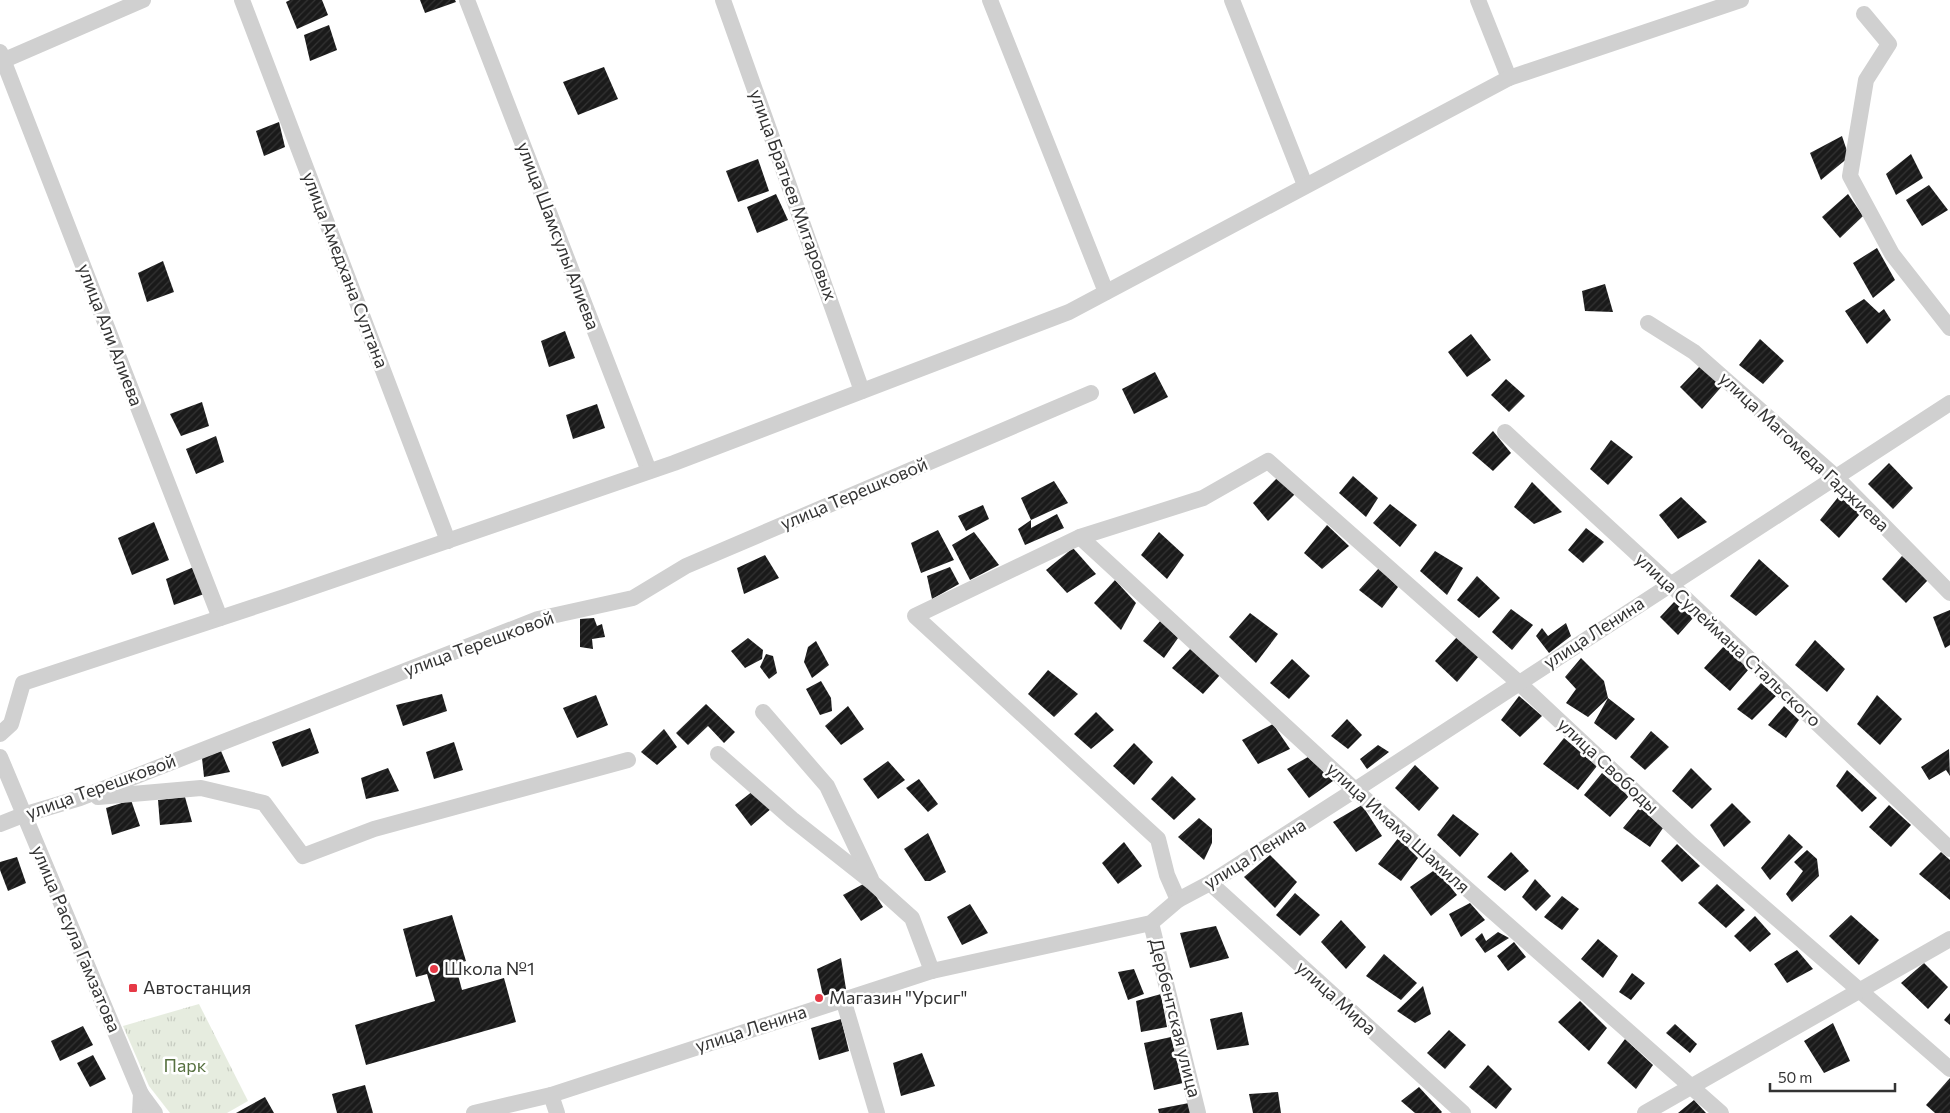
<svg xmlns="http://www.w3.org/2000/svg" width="1950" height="1113" viewBox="0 0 1950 1113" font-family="Commissioner,sans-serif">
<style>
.park{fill:url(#park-tufts)}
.building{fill:url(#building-hatch)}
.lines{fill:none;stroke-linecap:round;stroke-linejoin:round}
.minor{stroke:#d0d0d0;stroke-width:16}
.poi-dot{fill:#e63946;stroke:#fff;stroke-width:2}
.labels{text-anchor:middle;stroke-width:5;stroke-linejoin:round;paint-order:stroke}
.street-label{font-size:18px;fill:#333;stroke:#fff}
.poi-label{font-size:18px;fill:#333;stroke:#fff;text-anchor:start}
.park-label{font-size:18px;fill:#56703f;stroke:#fff}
</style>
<defs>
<pattern id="park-tufts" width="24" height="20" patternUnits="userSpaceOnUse" patternTransform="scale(1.25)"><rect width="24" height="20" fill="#e6ecdf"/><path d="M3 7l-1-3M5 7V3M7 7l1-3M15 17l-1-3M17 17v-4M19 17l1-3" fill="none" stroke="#c6cbc0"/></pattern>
<pattern id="building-hatch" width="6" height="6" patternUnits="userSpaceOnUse" patternTransform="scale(1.25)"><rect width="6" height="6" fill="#1a1a1a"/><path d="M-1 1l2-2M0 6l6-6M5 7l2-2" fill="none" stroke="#333"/></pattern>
</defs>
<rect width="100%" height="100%" fill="#fff"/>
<path class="park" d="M199,1004L248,1101L227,1113H170L149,1086L123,1026Z"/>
<g class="building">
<path d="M290,0H322L328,15L297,29L286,2Z"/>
<path d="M420,0H455L456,2L425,13Z"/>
<path d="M329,25L337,50L310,61L304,35Z"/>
<path d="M604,67L618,99L578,115L563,82Z"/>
<path d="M279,122L285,147L264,156L256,131Z"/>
<path d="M1842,136L1849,157L1821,180L1810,153Z"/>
<path d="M1911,154L1923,178L1896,195L1886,174Z"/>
<path d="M758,159L769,191L738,202L726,171Z"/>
<path d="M1929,185L1948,210L1922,226L1906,200Z"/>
<path d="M776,194L788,220L757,233L747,207Z"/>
<path d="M1848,194L1863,216L1840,238L1822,217Z"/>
<path d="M1877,248L1895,280L1873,298L1853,263Z"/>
<path d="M163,261L174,292L147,302L138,273Z"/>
<path d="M1605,284L1613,312L1585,311L1582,291Z"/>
<path d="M1864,299L1879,313L1884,309L1891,320L1867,344L1845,311Z"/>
<path d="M565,331L575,358L549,367L541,341Z"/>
<path d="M1471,334L1491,360L1467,377L1448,352Z"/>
<path d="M1760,339L1784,361L1763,384L1739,365Z"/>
<path d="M1701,365L1723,385L1702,409L1680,387Z"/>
<path d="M1155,372L1168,397L1134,414L1122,389Z"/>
<path d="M1506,379L1525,396L1509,412L1491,395Z"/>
<path d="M202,402L209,426L181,436L170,414Z"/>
<path d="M597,404L605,428L573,439L566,415Z"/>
<path d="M1493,431L1511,453L1493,471L1472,453Z"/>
<path d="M216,436L224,462L196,474L186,449Z"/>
<path d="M1611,440L1633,457L1608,485L1590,469Z"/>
<path d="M1889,463L1913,488L1893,509L1868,484Z"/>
<path d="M1353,476L1378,498L1366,517L1339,493Z"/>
<path d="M1277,478L1295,494L1268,521L1253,503Z"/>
<path d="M1054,481L1068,503L1031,520L1021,498Z"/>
<path d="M1532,482L1562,512L1534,524L1514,507Z"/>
<path d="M1839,496L1860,514L1839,538L1820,520Z"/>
<path d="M1681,497L1707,522L1678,539L1659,515Z"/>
<path d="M1390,504L1417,525L1400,547L1373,523Z"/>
<path d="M983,505L989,519L966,531L958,516Z"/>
<path d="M1057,514L1064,528L1025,545L1018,529L1031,520V528Z"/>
<path d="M154,522L169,560L132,575L118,538Z"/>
<path d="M1327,525L1349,546L1322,569L1304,553Z"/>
<path d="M1586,528L1604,542L1583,563L1568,550Z"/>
<path d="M938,530L954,560L921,573L911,543Z"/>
<path d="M974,532L999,565L970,580L952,545Z"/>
<path d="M1159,532L1184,555L1167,579L1141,555Z"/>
<path d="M1073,548L1096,574L1067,593L1046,570Z"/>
<path d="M1435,551L1463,568L1447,595L1420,571Z"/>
<path d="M765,555L779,578L744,594L737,568Z"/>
<path d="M1902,556L1928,580L1906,603L1882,579Z"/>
<path d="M1759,559L1789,586L1756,616L1730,596Z"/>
<path d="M196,566L204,594L174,605L166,579Z"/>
<path d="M950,567L959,584L932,599L927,576Z"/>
<path d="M1379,568L1398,587L1382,608L1359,590Z"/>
<path d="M1477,576L1500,598L1479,618L1457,600Z"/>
<path d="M1115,580L1136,603L1121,630L1094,603Z"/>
<path d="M1674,602L1693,618L1678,635L1660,617Z"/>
<path d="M1511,609L1533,625L1512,650L1492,632Z"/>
<path d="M1950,610V645L1945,648L1933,617Z"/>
<path d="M1250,613L1278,634L1256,663L1229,637Z"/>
<path d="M594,618L597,626L602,624L605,637L592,639L593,649L580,647V619Z"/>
<path d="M1161,620L1178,638L1164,658L1143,641Z"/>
<path d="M1566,623L1571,636L1549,653L1536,636L1542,628L1548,636Z"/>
<path d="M1457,637L1479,656L1457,682L1435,661Z"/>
<path d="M748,638L763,650L762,659L745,668L731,651Z"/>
<path d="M1815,640L1845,669L1827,692L1795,665Z"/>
<path d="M816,641L829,665L812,678L804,662L808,647Z"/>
<path d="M1724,646L1749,669L1730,691L1704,668Z"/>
<path d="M1192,647L1220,675L1203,694L1172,668Z"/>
<path d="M766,654L773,656L777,673L769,679L760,667Z"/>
<path d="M1581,658L1604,681L1608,698L1635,719L1616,740L1594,723L1608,698L1588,717L1566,703L1576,689L1565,677Z"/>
<path d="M1292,659L1310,676L1289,699L1270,683Z"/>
<path d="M1048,670L1078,694L1054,717L1028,694Z"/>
<path d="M821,681L831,698L832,711L820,715L806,689Z"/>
<path d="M1761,683L1776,696L1752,720L1737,709Z"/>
<path d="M442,694L447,711L403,726L396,705Z"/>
<path d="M596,695L608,725L577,738L563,708Z"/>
<path d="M1877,695L1902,719L1880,745L1857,724Z"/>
<path d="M1519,696L1542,716L1520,737L1501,720Z"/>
<path d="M706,704L735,732L724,743L708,726L688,745L676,733Z"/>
<path d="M848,706L864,729L841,745L825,726Z"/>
<path d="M1784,706L1799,720L1786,738L1768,725Z"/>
<path d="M1096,712L1114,730L1091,749L1074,734Z"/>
<path d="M1347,719L1362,735L1348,749L1331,736Z"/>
<path d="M1273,724L1290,749L1258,764L1242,740Z"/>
<path d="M310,728L319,753L282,767L272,742Z"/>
<path d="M664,729L677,747L657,765L641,752Z"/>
<path d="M1651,731L1669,747L1645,770L1630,757Z"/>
<path d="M1564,738L1597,766L1578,790L1543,764Z"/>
<path d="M454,742L463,770L434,779L426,752Z"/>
<path d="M1134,743L1153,762L1134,785L1113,766Z"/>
<path d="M1378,745L1389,752L1367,769L1360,759Z"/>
<path d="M1949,749L1950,776L1946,770L1929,780L1921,767Z"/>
<path d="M221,751L230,772L204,777L202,758Z"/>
<path d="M1308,757L1333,781L1309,798L1287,769Z"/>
<path d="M888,761L905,780L878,799L863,779Z"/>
<path d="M1415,765L1439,788L1419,811L1395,788Z"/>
<path d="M388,768L399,791L366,799L361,778Z"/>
<path d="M1691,768L1712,789L1692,809L1672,791Z"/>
<path d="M1847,770L1877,798L1862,812L1836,786Z"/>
<path d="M1602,773L1629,796L1610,817L1584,795Z"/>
<path d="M1172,776L1196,799L1174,820L1151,799Z"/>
<path d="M919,779L938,804L928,812L906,788Z"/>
<path d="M753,791L772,808L751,826L735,805Z"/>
<path d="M185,797L192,822L160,825L158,800Z"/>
<path d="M131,800L140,826L112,835L106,808Z"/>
<path d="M1732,803L1751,822L1724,847L1710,825Z"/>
<path d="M1362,805L1382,836L1356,852L1333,822Z"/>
<path d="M1889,805L1911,825L1891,847L1869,827Z"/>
<path d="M1640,807L1663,828L1650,847L1623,828Z"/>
<path d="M1453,814L1479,834L1460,857L1437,835Z"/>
<path d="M1199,818L1212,829V843L1204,860L1178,837Z"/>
<path d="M928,833L946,872L930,881H925L904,849Z"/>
<path d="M1789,834L1803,847L1770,880L1761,868Z"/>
<path d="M1399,837L1418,858L1401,881L1378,864Z"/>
<path d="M1124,842L1142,866L1118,884L1102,863Z"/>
<path d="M1677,844L1700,866L1682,882L1661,861Z"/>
<path d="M1807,850L1817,859L1819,876L1792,902L1786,894L1803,871L1794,862Z"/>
<path d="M1511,852L1529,871L1505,891L1487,877Z"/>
<path d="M1941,852L1950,860V900L1919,874Z"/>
<path d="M1270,855L1297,882L1275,908L1244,877Z"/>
<path d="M17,857L26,883L8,891L0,870V862Z"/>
<path d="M1436,869L1457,895L1431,916L1410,887Z"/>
<path d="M1535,879L1551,896L1536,911L1522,897Z"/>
<path d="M867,882L883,907L861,921L843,895Z"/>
<path d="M1717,884L1745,910L1726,928L1698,903Z"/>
<path d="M1295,893L1320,915L1300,936L1276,915Z"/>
<path d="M1562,896L1579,909L1562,930L1544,917Z"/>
<path d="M1470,903L1485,920L1461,937L1449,914Z"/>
<path d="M970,904L988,933L962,945L947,917Z"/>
<path d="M452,915L466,961L455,964L462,990L504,978L516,1022L366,1065L355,1025L435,1001L427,974L416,977L403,929Z"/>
<path d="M1851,915L1879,940L1859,965L1829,936Z"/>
<path d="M1755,916L1771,934L1750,952L1734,936Z"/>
<path d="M1341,920L1366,947L1346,969L1321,942Z"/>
<path d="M1216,926L1229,958L1190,968L1180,933Z"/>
<path d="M1498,932L1509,938L1485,953L1475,939L1482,933L1486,941Z"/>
<path d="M1598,939L1618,956L1603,978L1581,959Z"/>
<path d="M1514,942L1526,957L1508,971L1497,956Z"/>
<path d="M1797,950L1813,969L1787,983L1774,964Z"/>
<path d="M1384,954L1417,983L1401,1000L1366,976Z"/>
<path d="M841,958L846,989L823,996L817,969Z"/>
<path d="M1924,963L1948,987L1928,1009L1901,983Z"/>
<path d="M1134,969L1144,994L1128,1000L1118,972Z"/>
<path d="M1632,973L1645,983L1631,1000L1619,992Z"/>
<path d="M1423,986L1431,1014L1415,1023L1397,1011Z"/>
<path d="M1161,994L1167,1027L1141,1032L1136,1001Z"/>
<path d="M1580,1001L1607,1028L1589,1051L1558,1022Z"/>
<path d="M1242,1012L1249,1045L1217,1050L1210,1019Z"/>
<path d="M1950,1013V1025L1944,1020Z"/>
<path d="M841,1019L849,1051L819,1060L811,1028Z"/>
<path d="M1833,1023L1850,1061L1824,1073L1804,1041Z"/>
<path d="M1675,1024L1697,1044L1690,1053L1666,1033Z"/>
<path d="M83,1026L93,1045L60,1061L51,1041Z"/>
<path d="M1449,1030L1466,1045L1445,1069L1427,1053Z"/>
<path d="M1171,1037L1183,1083L1154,1090L1144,1043Z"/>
<path d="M1625,1039L1653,1065L1636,1089L1607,1063Z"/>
<path d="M922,1053L935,1086L901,1096L893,1063Z"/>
<path d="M93,1055L106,1079L90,1087L77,1063Z"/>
<path d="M1488,1065L1512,1089L1496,1109L1469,1087Z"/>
<path d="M1950,1078V1113H1935L1926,1105Z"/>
<path d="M365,1085L373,1113H337L332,1094Z"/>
<path d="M1419,1087L1442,1112L1441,1113H1415L1401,1101Z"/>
<path d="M1278,1092L1281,1113H1253L1249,1094Z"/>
<path d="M265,1097L274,1113H236Z"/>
<path d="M1694,1100L1706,1113H1678Z"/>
<path d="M1189,1103L1191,1113H1159L1158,1109Z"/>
</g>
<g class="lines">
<g class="minor">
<path d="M242,0L448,541"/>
<path d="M467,0L649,471"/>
<path d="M723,0L862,391"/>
<path d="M990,0L1106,292"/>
<path d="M1232,0L1305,185"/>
<path d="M1478,0L1509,78"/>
<path d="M1864,14L1889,44L1866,80L1850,176L1892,254L1950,328"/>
<path d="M0,52L220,618"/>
<path d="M0,62L143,0"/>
<path d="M1648,323L1694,352L1836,477L1950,593"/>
<path d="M1505,432L1670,584L1950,849"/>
<path d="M1080,537L1355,790L1721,1113"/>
<path d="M763,712L827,786L871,879"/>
<path d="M0,734L11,724L23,683L284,597L674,463L1069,312L1509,78L1741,0"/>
<path d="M718,754L792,819L873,883L912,918L932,971"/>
<path d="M0,757L141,1094L140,1113"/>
<path d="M98,797L201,788L264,803L303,856L374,829L628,760"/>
<path d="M0,824L23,815L80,798L538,619L633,598L686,566L1091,393"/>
<path d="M1210,883L1463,1113"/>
<path d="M1178,900L1167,875L1158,839L915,616L1080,537L1203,498L1268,461L1518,682L1691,844L1950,1069"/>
<path d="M1151,923L1198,1113"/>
<path d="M843,999L877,1113"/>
<path d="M141,1094L155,1113"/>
<path d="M551,1095L557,1113"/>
<path d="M474,1113L551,1095L932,971L1151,923L1178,900L1210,883L1355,790L1950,403"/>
<path d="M1645,1113L1950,939"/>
</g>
</g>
<g class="poi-dot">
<circle cx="434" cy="969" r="5"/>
<rect x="128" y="983" width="10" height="10" rx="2.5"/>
<circle cx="819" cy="998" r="5"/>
</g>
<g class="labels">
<g class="street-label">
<text transform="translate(793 195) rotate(70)" y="6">улица Братьев Митаровых</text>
<text transform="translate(558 236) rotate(69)" y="6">улица Шамсулы Алиева</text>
<text transform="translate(345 270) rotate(69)" y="6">улица Амедхана Султана</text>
<text transform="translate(110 335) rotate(69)" y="6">улица Али Алиева</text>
<text transform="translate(1804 452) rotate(43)" y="6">улица Магомеда Гаджиева</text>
<text transform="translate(854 494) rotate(-23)" y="6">улица Терешковой</text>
<text transform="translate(1594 633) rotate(-33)" y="6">улица Ленина</text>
<text transform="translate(1728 640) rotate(43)" y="6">улица Сулеймана Стальского</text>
<text transform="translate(479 644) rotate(-20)" y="6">улица Терешковой</text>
<text transform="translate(1608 766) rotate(43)" y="6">улица Свободы</text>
<text transform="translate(101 787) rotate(-20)" y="6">улица Терешковой</text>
<text transform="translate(1398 828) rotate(42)" y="6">улица Имама Шамиля</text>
<text transform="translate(1255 854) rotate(-32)" y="6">улица Ленина</text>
<text transform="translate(76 939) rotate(67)" y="6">улица Расула Гамзатова</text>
<text transform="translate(1336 998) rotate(42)" y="6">улица Мира</text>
<text transform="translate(1175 1018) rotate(76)" y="6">Дербентская улица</text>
<text transform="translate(751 1029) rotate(-18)" y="6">улица Ленина</text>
</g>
<g class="poi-label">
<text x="444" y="975">Школа №1</text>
<text x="143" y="994">Автостанция</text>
<text x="829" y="1004">Магазин "Урсиг"</text>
</g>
<g class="park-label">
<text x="185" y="1072">Парк</text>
</g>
</g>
<path d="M1770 1083v8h125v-8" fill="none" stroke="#333333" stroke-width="2.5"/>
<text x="1778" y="1083" font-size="15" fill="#333333" stroke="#ffffff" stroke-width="4" paint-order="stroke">50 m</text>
</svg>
